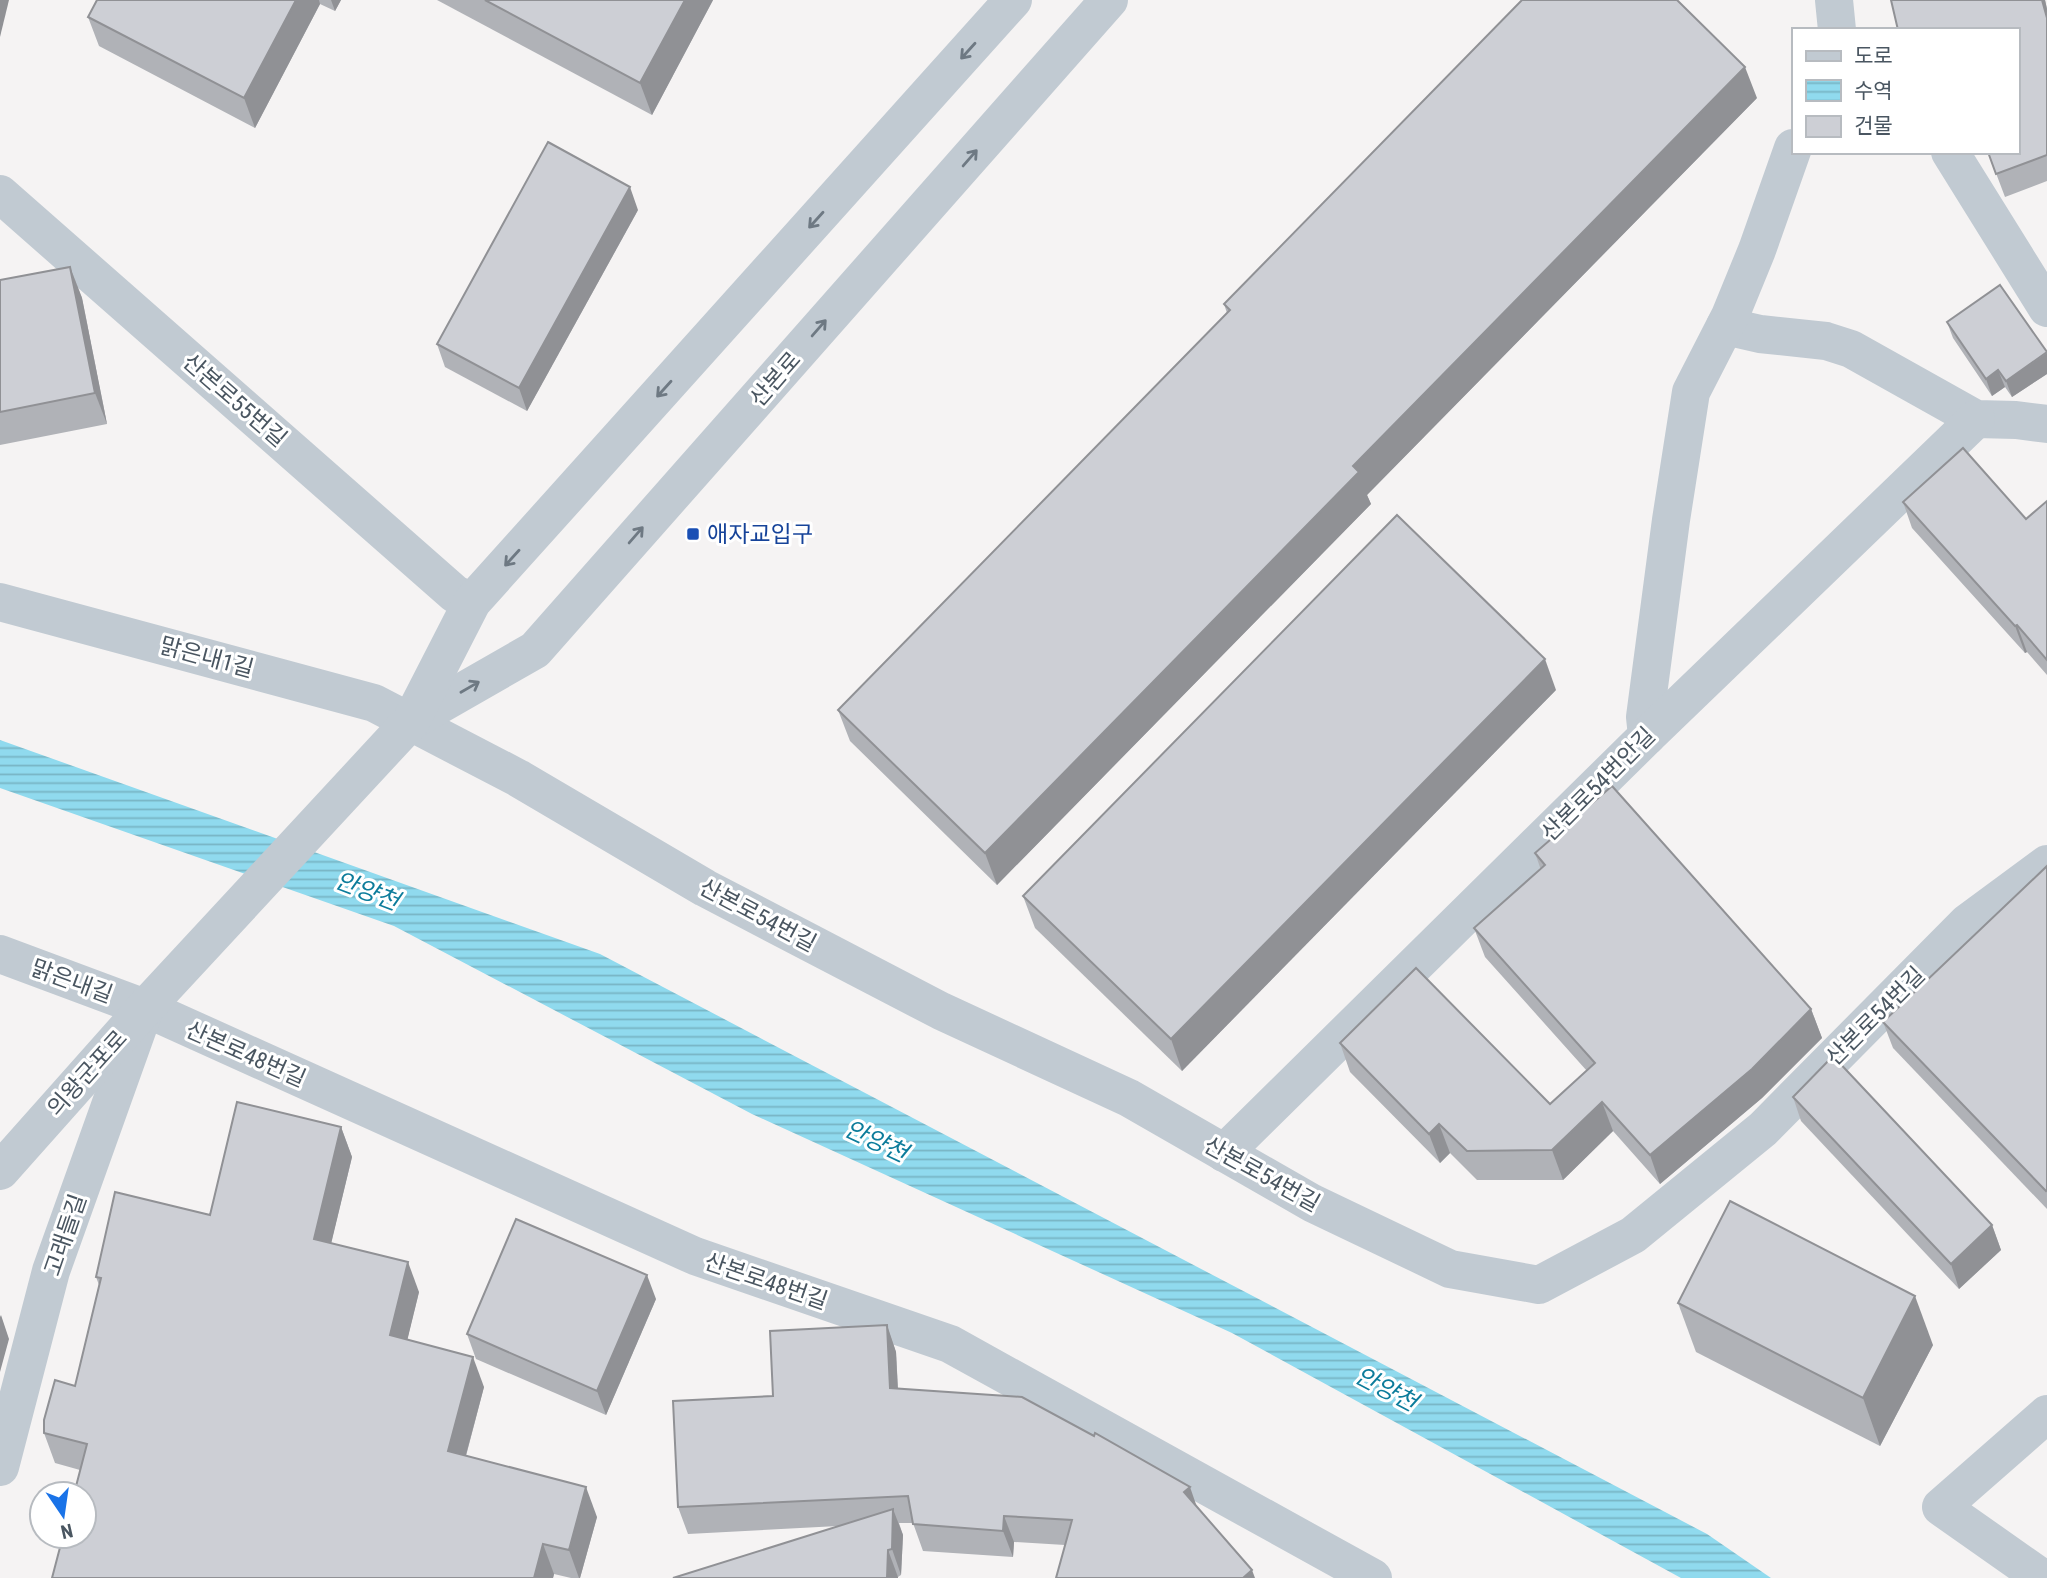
<svg xmlns="http://www.w3.org/2000/svg" width="2047" height="1578" viewBox="0 0 2047 1578" font-family="'Roboto Condensed','Noto Sans KR',sans-serif">
<style>
.water{fill:url(#water-rules)}
.lines{fill:none;stroke-linecap:round;stroke-linejoin:round}
.minor{stroke:#c1cad2;stroke-width:38}
.tertiary{stroke:#c1cad2;stroke-width:38}
.wall{fill:#b0b2b7}
.shaded-wall{fill:#909195}
.building{fill:#cdcfd5;stroke:#909195;stroke-width:2}
.oneway{stroke:#6e7983}
.transit-dot{fill:#1a4fb4;stroke:#fff;stroke-width:2.5}
.labels{text-anchor:middle;stroke-width:6;stroke-linejoin:round;paint-order:stroke}
.street-label{font-size:23px;fill:#4a5661;stroke:#fff}
.transit-label{font-size:23px;fill:#164399;stroke:#fff;text-anchor:start}
.water-label{font-size:24px;font-style:italic;fill:#0c7c9b;stroke:#fff}
</style>
<defs>
<pattern id="water-rules" width="6" height="5" patternUnits="userSpaceOnUse" patternTransform="scale(1.75)"><rect width="6" height="5" fill="#90daee"/><path d="M0 2.5h6" fill="none" stroke="#78b4c4"/></pattern>
</defs>
<rect width="100%" height="100%" fill="#f5f3f3"/>
<path class="water" d="M0,740L600,954L1707,1534L1771,1578H1681L1232,1333L752,1114L394,926L0,788Z"/>
<g class="lines">
<g class="minor">
<path d="M1834,0L1837,30"/>
<path d="M1950,152L2047,308"/>
<path d="M0,194L455,594L472,602"/>
<path d="M1725,326L1760,334L1826,341L1851,349L1976,419L2016,420L2047,424"/>
<path d="M0,602L374,703L518,778L705,888L941,1011L1129,1098L1312,1203L1450,1269L1539,1285L1633,1235L1763,1129L1967,923L2047,864"/>
<path d="M1647,736L1645,717L1671,520L1691,392L1730,316L1757,250L1793,148"/>
<path d="M0,954L145,1008L695,1256L950,1344L1373,1578"/>
<path d="M1224,1153L1647,736L1976,419"/>
<path d="M0,1467L51,1271L145,1008"/>
<path d="M2042,1578L1941,1507L2047,1414"/>
</g>
<g class="tertiary">
<path d="M411,721L535,650L1109,0"/>
<path d="M0,1171L145,1008L411,721L472,602L1013,0"/>
</g>
</g>
<g class="wall">
<path d="M97,0H341L335,11L320,4L255,128L99,46L88,17Z"/>
<path d="M437,0H713L652,115Z"/>
<path d="M1891,0H2045L2047,9V181L2005,197L1988,152H2017Z"/>
<path d="M1757,98L1367,495L1371,504L997,885L850,741L838,710L1227,313L1224,304Z"/>
<path d="M638,210L527,411L445,367L437,344Z"/>
<path d="M70,267L82,298L107,424L0,445V280Z"/>
<path d="M1947,322L2047,352V374L2012,397L2005,387L1992,396L1953,338Z"/>
<path d="M2047,501V675L2027,652L2025,653L1912,528L1903,502L2026,519Z"/>
<path d="M1556,690L1182,1071L1035,928L1023,896Z"/>
<path d="M1535,853L1811,1009L1822,1038L1762,1098L1660,1184L1613,1131L1563,1180H1477L1450,1153L1440,1163L1350,1072L1340,1043L1550,1104L1587,1071L1485,957L1474,928L1541,870Z"/>
<path d="M2047,866V1209L1893,1048L1883,1022Z"/>
<path d="M1793,1097L1992,1225L2001,1250L1959,1289L1801,1121Z"/>
<path d="M341,1127L352,1157L331,1243L419,1292L407,1340L484,1387L466,1456L597,1517L580,1578H571L554,1574L553,1578H52L80,1470L55,1463L44,1433L75,1386L99,1285L96,1277L210,1215Z"/>
<path d="M656,1299L606,1415L476,1359L467,1334Z"/>
<path d="M1678,1303L1933,1345L1880,1446L1696,1352Z"/>
<path d="M887,1325L896,1352L898,1388L1094,1436L1065,1545L1014,1542L1013,1557L923,1551L913,1523H899L903,1535L901,1575L898,1577L838,1526L688,1534L678,1507L773,1396Z"/>
</g>
<g class="shaded-wall">
<path d="M0,0H9L0,37Z"/>
<path d="M296,0H319L320,4L255,128L244,98Z"/>
<path d="M331,0H341L335,11Z"/>
<path d="M685,0H713L652,115L640,83Z"/>
<path d="M2042,0H2045L2047,9V19Z"/>
<path d="M1745,67L1757,98L1367,495L1371,504L997,885L985,853L1353,466Z"/>
<path d="M630,187L638,210L527,411L519,388Z"/>
<path d="M70,267L82,298L107,424L95,393Z"/>
<path d="M2047,353V374L2012,397L2006,381Z"/>
<path d="M1998,370L2005,387L1992,396L1986,379Z"/>
<path d="M2017,625L2027,652L2025,653L2015,626Z"/>
<path d="M1545,659L1556,690L1182,1071L1171,1039Z"/>
<path d="M1811,1009L1822,1038L1762,1098L1660,1184L1650,1155Z"/>
<path d="M1602,1102L1613,1131L1563,1180L1552,1150Z"/>
<path d="M1439,1124L1450,1153L1440,1163L1429,1134Z"/>
<path d="M341,1127L352,1157L325,1269L314,1239Z"/>
<path d="M1992,1225L2001,1250L1959,1289L1951,1264Z"/>
<path d="M408,1262L419,1292L401,1366L390,1335Z"/>
<path d="M647,1275L656,1299L606,1415L597,1391Z"/>
<path d="M1915,1296L1933,1345L1880,1446L1863,1398Z"/>
<path d="M1,1315L9,1339L0,1372V1317Z"/>
<path d="M887,1325L896,1352L899,1414L890,1388Z"/>
<path d="M473,1357L484,1387L459,1481L448,1451Z"/>
<path d="M586,1487L597,1517L580,1578H579L569,1550Z"/>
<path d="M1190,1487L1199,1513L1184,1492Z"/>
<path d="M893,1509L903,1535L901,1575L892,1549Z"/>
<path d="M1004,1516L1014,1542L1013,1557L1003,1531Z"/>
<path d="M543,1544L554,1574L553,1578H534Z"/>
<path d="M888,1550L898,1577V1578H887Z"/>
<path d="M1252,1570L1255,1578H1243Z"/>
</g>
<g class="building">
<path d="M97,0H296L244,98L88,17Z"/>
<path d="M485,0H685L640,83Z"/>
<path d="M1522,0H1677L1745,67L1353,466L1359,472L985,853L838,710L1230,310L1224,304Z"/>
<path d="M1891,0H2042L2047,18V155L1996,174L1988,152H2017V30H1898Z"/>
<path d="M548,142L630,187L519,388L437,344Z"/>
<path d="M70,267L95,393L0,412V280Z"/>
<path d="M2000,285L2047,352L2006,381L1998,370L1986,379L1947,322Z"/>
<path d="M1963,448L2026,519L2047,501V660L2017,625L2015,626L1903,502Z"/>
<path d="M1397,515L1545,659L1171,1039L1023,896Z"/>
<path d="M1612,786L1811,1009L1752,1069L1650,1155L1602,1102L1552,1150L1467,1151L1439,1124L1429,1134L1340,1043L1416,968L1550,1104L1595,1063L1474,928L1545,865L1535,853Z"/>
<path d="M2047,866V1190L2046,1191L1883,1022Z"/>
<path d="M1833,1056L1992,1225L1951,1264L1793,1097Z"/>
<path d="M237,1102L341,1127L314,1239L408,1262L390,1335L473,1357L448,1451L586,1487L569,1550L543,1544L534,1578H52L63,1536H84V1494H74L87,1444L44,1433V1420L55,1380L75,1386L101,1278L96,1277L115,1192L210,1215Z"/>
<path d="M1730,1201L1915,1296L1863,1398L1678,1303Z"/>
<path d="M516,1219L647,1275L597,1391L467,1334Z"/>
<path d="M887,1325L890,1388L1022,1397L1094,1436L1095,1433L1190,1487L1184,1492L1252,1570L1243,1578H1056L1072,1520L1004,1516L1003,1531L913,1524L908,1496L678,1507L673,1401L773,1396L770,1331Z"/>
<path d="M893,1509L892,1549L888,1550L887,1578H673Z"/>
</g>
<defs><path id="oneway-shaft" d="M-6 0H5M1.5-3L5.5 0L1.5 3" fill="none" stroke-width="1.6" stroke-linecap="round" stroke-linejoin="round" transform="scale(1.75)"/></defs>
<g class="oneway">
<use href="#oneway-shaft" transform="translate(968 51) rotate(132)"/>
<use href="#oneway-shaft" transform="translate(970 158) rotate(-49)"/>
<use href="#oneway-shaft" transform="translate(816 220) rotate(132)"/>
<use href="#oneway-shaft" transform="translate(819 328) rotate(-49)"/>
<use href="#oneway-shaft" transform="translate(664 389) rotate(132)"/>
<use href="#oneway-shaft" transform="translate(636 535) rotate(-49)"/>
<use href="#oneway-shaft" transform="translate(512 558) rotate(132)"/>
<use href="#oneway-shaft" transform="translate(470 687) rotate(-30)"/>
</g>
<rect class="transit-dot" x="686" y="527" width="14" height="14" rx="3.5"/>
<g class="labels">
<g class="street-label">
<text transform="translate(775 379) rotate(-49)" y="8">산본로</text>
<text transform="translate(235 400) rotate(41)" y="8">산본로55번길</text>
<text transform="translate(207 657) rotate(15)" y="8">맑은내1길</text>
<text transform="translate(1598 784) rotate(-45)" y="8">산본로54번안길</text>
<text transform="translate(758 915) rotate(28)" y="8">산본로54번길</text>
<text transform="translate(72 981) rotate(20)" y="8">맑은내길</text>
<text transform="translate(1875 1016) rotate(-45)" y="8">산본로54번길</text>
<text transform="translate(246 1054) rotate(24)" y="8">산본로48번길</text>
<text transform="translate(87 1073) rotate(-48)" y="8">의왕군포로</text>
<text transform="translate(1262 1174) rotate(29)" y="8">산본로54번길</text>
<text transform="translate(65 1235) rotate(-71)" y="8">고래들길</text>
<text transform="translate(766 1281) rotate(19)" y="8">산본로48번길</text>
</g>
<g class="transit-label">
<text x="707" y="542">애자교입구</text>
</g>
<g class="water-label">
<text transform="translate(367 891) rotate(21)" y="8">안양천</text>
<text transform="translate(876 1141) rotate(25)" y="8">안양천</text>
<text transform="translate(1386 1389) rotate(28)" y="8">안양천</text>
</g>
</g>
<rect x="1792" y="28" width="228" height="126" fill="#ffffff" stroke="#b7bbc0" stroke-width="2"/>
<rect x="1806" y="51" width="35" height="10" fill="#c1cad2" stroke="#b7bbc0" stroke-width="2"/>
<text x="1854" y="63" font-size="21" fill="#4a5661">도로</text>
<rect x="1806" y="80" width="35" height="21" fill="url(#water-rules)" stroke="#b7bbc0" stroke-width="2"/>
<text x="1854" y="98" font-size="21" fill="#4a5661">수역</text>
<rect x="1806" y="116" width="35" height="21" fill="#cdcfd5" stroke="#b7bbc0" stroke-width="2"/>
<text x="1854" y="133" font-size="21" fill="#4a5661">건물</text>
<g transform="translate(63 1515) rotate(167)"><circle r="33" fill="#ffffff" stroke="#b7bbc0" stroke-width="2"/>
<path d="M0-5L12 26L0 18L-12 26Z" fill="#1a73e8"/>
<text y="-10" font-size="19" font-weight="bold" text-anchor="middle" fill="#4a5661">N</text>
</g>
</svg>
